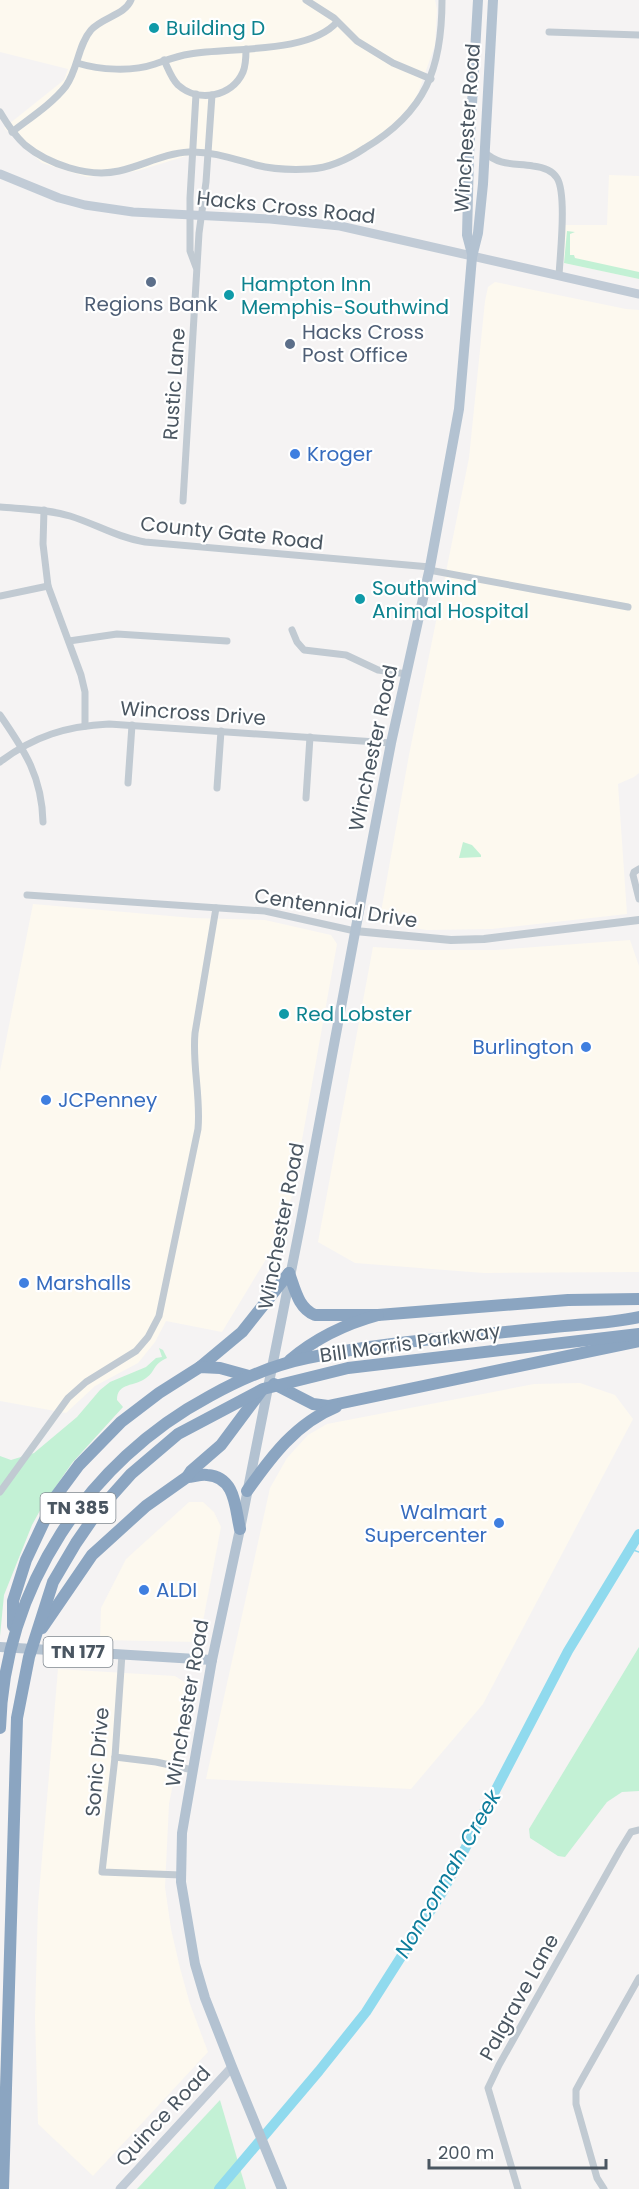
<svg xmlns="http://www.w3.org/2000/svg" width="639" height="2189" viewBox="0 0 639 2189" font-family="Poppins,sans-serif">
<style>
.commercial{fill:#fdf9ef}
.green{fill:#c3f1d5}
.lines{fill:none;stroke-linecap:round;stroke-linejoin:round}
.stream{stroke:#90daee;stroke-width:1.5}
.river{stroke:#90daee;stroke-width:10}
.minor{stroke:#c1cad2;stroke-width:7}
.tertiary{stroke:#c1cad2;stroke-width:8}
.secondary{stroke:#c1cbd6;stroke-width:9}
.primary{stroke:#b3c2d1;stroke-width:10}
.motorway{stroke:#8ba5c1;stroke-width:12}
.culture-dot{fill:#0f9aa8;stroke:#fff;stroke-width:2}
.service-dot{fill:#5c6f8a;stroke:#fff;stroke-width:2}
.shop-dot{fill:#3f7fe0;stroke:#fff;stroke-width:2}
.labels{text-anchor:middle;stroke-width:4.5;stroke-linejoin:round;paint-order:stroke}
.shield{fill:#fff;stroke:#808990;stroke-width:1.5}
.shield-label{font-size:18px;font-weight:bold;fill:#4a5661}
.culture-label{font-size:20px;fill:#0d838f;stroke:#fff;text-anchor:start}
.street-label{font-size:20px;fill:#4a5661;stroke:#fff}
.service-label{font-size:20px;fill:#4e5e75;stroke:#fff}
.shop-label{font-size:20px;fill:#366cbe;stroke:#fff;text-anchor:start}
.water-label{font-size:21px;font-style:italic;fill:#0c7c9b;stroke:#fff}
</style>
<rect width="100%" height="100%" fill="#f5f3f3"/>
<g class="commercial">
<path d="M0,0H435L437,9L435,45L417,96L392,131L326,168L274,172L209,156H186L137,171L87,177L42,163L4,128L64,80L68,69L0,52Z"/>
<path d="M609,175L639,176V279L564,263L565,225H607Z"/>
<path d="M495,282L626,309L639,310V773L634,777L618,784L627,914L492,929L427,930L379,923L409,755L469,458L485,301L488,287Z"/>
<path d="M33,904L193,918L265,920L331,935L337,944L292,1196L274,1246L222,1332L166,1321L155,1342L138,1363L95,1386L66,1413L0,1401V1071Z"/>
<path d="M630,940L639,966V1272L484,1273L355,1263L318,1242L373,947L423,950H496Z"/>
<path d="M580,1383L615,1395L633,1419L483,1704L411,1789L206,1779L270,1488L287,1458L308,1435L327,1424L534,1384Z"/>
<path d="M189,1502H203L214,1512L221,1527L199,1642L100,1640L101,1608L126,1559Z"/>
<path d="M58,1669L175,1676L186,1683L191,1693L169,1804L165,1887L171,1929L180,1968L190,2004L208,2052L93,2176L38,2124L35,2017L38,1905Z"/>
</g>
<g class="green">
<path d="M567,231L575,232L570,234V255H574L575,258L639,272V279L564,263Z"/>
<path d="M463,842L472,845L481,855V857L459,858Z"/>
<path d="M159,1348L163,1350L167,1358C152,1365 156,1371 146,1378C135,1387 117,1382 117,1400L123,1407L72,1463L43,1505L32,1525L4,1595L0,1636V1456L11,1460L34,1453L77,1417L100,1390L110,1382L146,1367L156,1358L162,1357Z"/>
<path d="M639,1647V1791L622,1792L607,1802L565,1857L558,1856L530,1838L529,1829Z"/>
<path d="M220,2100L246,2189H137Z"/>
</g>
<g class="lines">
<path class="stream" d="M630,1549L639,1552"/>
<path class="river" d="M219,2189L319,2071L366,2012L443,1891L568,1651L639,1534"/>
<g class="minor">
<path d="M306,0L334,18L357,41L393,63L431,79"/>
<path d="M549,32L639,35"/>
<path d="M164,60C168,68 171,78 178,85C198,103 232,97 243,72C246,65 246,56 246,49"/>
<path d="M77,63C100,70 132,72 155,64C167,60 177,56 190,54C230,47 309,54 337,22"/>
<path d="M196,94L190,198V251L196,267"/>
<path d="M0,112C7,124 14,135 25,145C48,164 88,178 119,171C142,166 165,153 189,152C212,151 234,159 256,165C272,169 293,170 310,169C329,168 350,158 365,148C426,112 442,68 442,0"/>
<path d="M12,132C30,118 52,104 66,86C78,69 78,45 91,30C103,17 125,15 131,0"/>
<path d="M484,152C500,166 513,163 533,166C542,167 552,170 557,178C567,194 560,255 559,276"/>
<path d="M183,501L199,233L206,182L212,95"/>
<path d="M0,507C23,509 47,509 70,516C96,524 118,538 145,542L430,567"/>
<path d="M44,510L43,544L48,586L81,675L85,692V726"/>
<path d="M429,570L628,607"/>
<path d="M0,596L48,586"/>
<path d="M292,630L297,642L304,650L346,655L378,670L407,674"/>
<path d="M69,641L117,634L227,641"/>
<path d="M0,715C25,751 42,777 43,822"/>
<path d="M0,762C34,736 67,726 109,724L391,743"/>
<path d="M128,783L132,725"/>
<path d="M217,788L221,731"/>
<path d="M306,798L310,737"/>
<path d="M639,869L634,872L633,875L639,899"/>
<path d="M27,895L265,911L355,931"/>
<path d="M0,1492L68,1398L86,1382L136,1351L148,1337L159,1316L198,1129C201,1097 192,1065 195,1033L216,908"/>
<path d="M122,1654L115,1757L102,1872L181,1875"/>
<path d="M115,1757L156,1762L193,1770"/>
<path d="M518,2189L488,2088L499,2065L620,1850L631,1832L639,1830"/>
<path d="M604,2189L597,2178L576,2104V2090L582,2079L639,1978"/>
</g>
<path class="tertiary" d="M355,931L451,940L484,939L639,920"/>
<g class="secondary">
<path d="M0,174L59,198L85,205L133,212L270,219L340,226L639,294"/>
<path d="M120,2189L232,2067"/>
</g>
<g class="primary">
<path d="M472,254L467,235L469,156L478,0"/>
<path d="M0,1647L212,1660"/>
<path d="M282,2189L232,2067L205,1998L195,1964L181,1882L182,1833L212,1660L240,1529L301,1221L365,879L391,743L430,567L459,409L472,257L478,233L483,184L493,0"/>
</g>
<g class="motorway">
<path d="M289,1273C295,1289 298,1308 315,1315H378L568,1300L639,1299"/>
<path d="M290,1360C316,1338 345,1324 378,1315"/>
<path d="M200,1367L242,1332L289,1273"/>
<path d="M274,1384L313,1404L328,1406L639,1341"/>
<path d="M187,1477C194,1477 200,1474 207,1475C236,1477 235,1508 240,1529"/>
<path d="M247,1491C271,1457 296,1423 336,1407"/>
<path d="M13,1626V1601L26,1560L56,1496L79,1465L121,1422L159,1393L200,1367L220,1368L249,1376"/>
<path d="M42,1628L92,1555L146,1506L187,1477L191,1471L221,1445L262,1390"/>
<path d="M0,1728C4,1588 88,1461 210,1396C241,1379 272,1365 307,1358C387,1341 472,1336 554,1327C582,1324 611,1323 639,1317"/>
<path d="M3,2189L17,1718L29,1657L53,1582L76,1543L98,1511L131,1474L178,1434L263,1389L348,1368L639,1334"/>
</g>
</g>
<g class="culture-dot">
<circle cx="154" cy="28" r="6"/>
<circle cx="229" cy="295" r="6"/>
<circle cx="360" cy="599" r="6"/>
<circle cx="284" cy="1014" r="6"/>
</g>
<g class="service-dot">
<circle cx="151" cy="282" r="6"/>
<circle cx="290" cy="344" r="6"/>
</g>
<g class="shop-dot">
<circle cx="295" cy="454" r="6"/>
<circle cx="586" cy="1047" r="6"/>
<circle cx="46" cy="1100" r="6"/>
<circle cx="24" cy="1283" r="6"/>
<circle cx="499" cy="1523" r="6"/>
<circle cx="144" cy="1590" r="6"/>
</g>
<g class="labels">
<g class="shield">
<rect x="40.5" y="1493" width="75" height="30" rx="4.5"/>
<rect x="43.5" y="1637" width="69" height="30" rx="4.5"/>
</g>
<g class="shield-label">
<text x="78" y="1514">TN 385</text>
<text x="78" y="1658">TN 177</text>
</g>
<g class="culture-label">
<text x="166" y="35">Building D</text>
<text x="241" y="291">Hampton Inn<tspan x="241" dy="23">Memphis-Southwind</tspan></text>
<text x="372" y="595">Southwind<tspan x="372" dy="23">Animal Hospital</tspan></text>
<text x="296" y="1021">Red Lobster</text>
</g>
<g class="street-label">
<text transform="translate(467 128) rotate(-86)" y="7">Winchester Road</text>
<text transform="translate(286 207) rotate(6)" y="7">Hacks Cross Road</text>
<text transform="translate(174 384) rotate(-86)" y="7">Rustic Lane</text>
<text transform="translate(232 533) rotate(6)" y="7">County Gate Road</text>
<text transform="translate(193 713) rotate(4)" y="7">Wincross Drive</text>
<text transform="translate(373 748) rotate(-78)" y="7">Winchester Road</text>
<text transform="translate(336 908) rotate(9)" y="7">Centennial Drive</text>
<text transform="translate(281 1226) rotate(-79)" y="7">Winchester Road</text>
<text transform="translate(410 1343) rotate(-8)" y="7">Bill Morris Parkway</text>
<text transform="translate(187 1703) rotate(-80)" y="7">Winchester Road</text>
<text transform="translate(97 1762) rotate(-85)" y="7">Sonic Drive</text>
<text transform="translate(519 1997) rotate(-61)" y="7">Palgrave Lane</text>
<text transform="translate(163 2116) rotate(-47)" y="7">Quince Road</text>
</g>
<g class="service-label">
<text x="151" y="311">Regions Bank</text>
<text x="302" y="339" text-anchor="start">Hacks Cross<tspan x="302" dy="23">Post Office</tspan></text>
</g>
<g class="shop-label">
<text x="307" y="461">Kroger</text>
<text x="574" y="1054" text-anchor="end">Burlington</text>
<text x="58" y="1107">JCPenney</text>
<text x="36" y="1290">Marshalls</text>
<text x="487" y="1519" text-anchor="end">Walmart<tspan x="487" dy="23">Supercenter</tspan></text>
<text x="156" y="1597">ALDI</text>
</g>
<g class="water-label">
<text transform="translate(448 1874) rotate(-60)" y="7">Nonconnah Creek</text>
</g>
</g>
<path d="M429 2159v9h177v-9" fill="none" stroke="#4a5661" stroke-width="3"/>
<text x="438" y="2159" font-size="18" fill="#4a5661" stroke="#ffffff" stroke-width="4.5" paint-order="stroke">200 m</text>
</svg>
